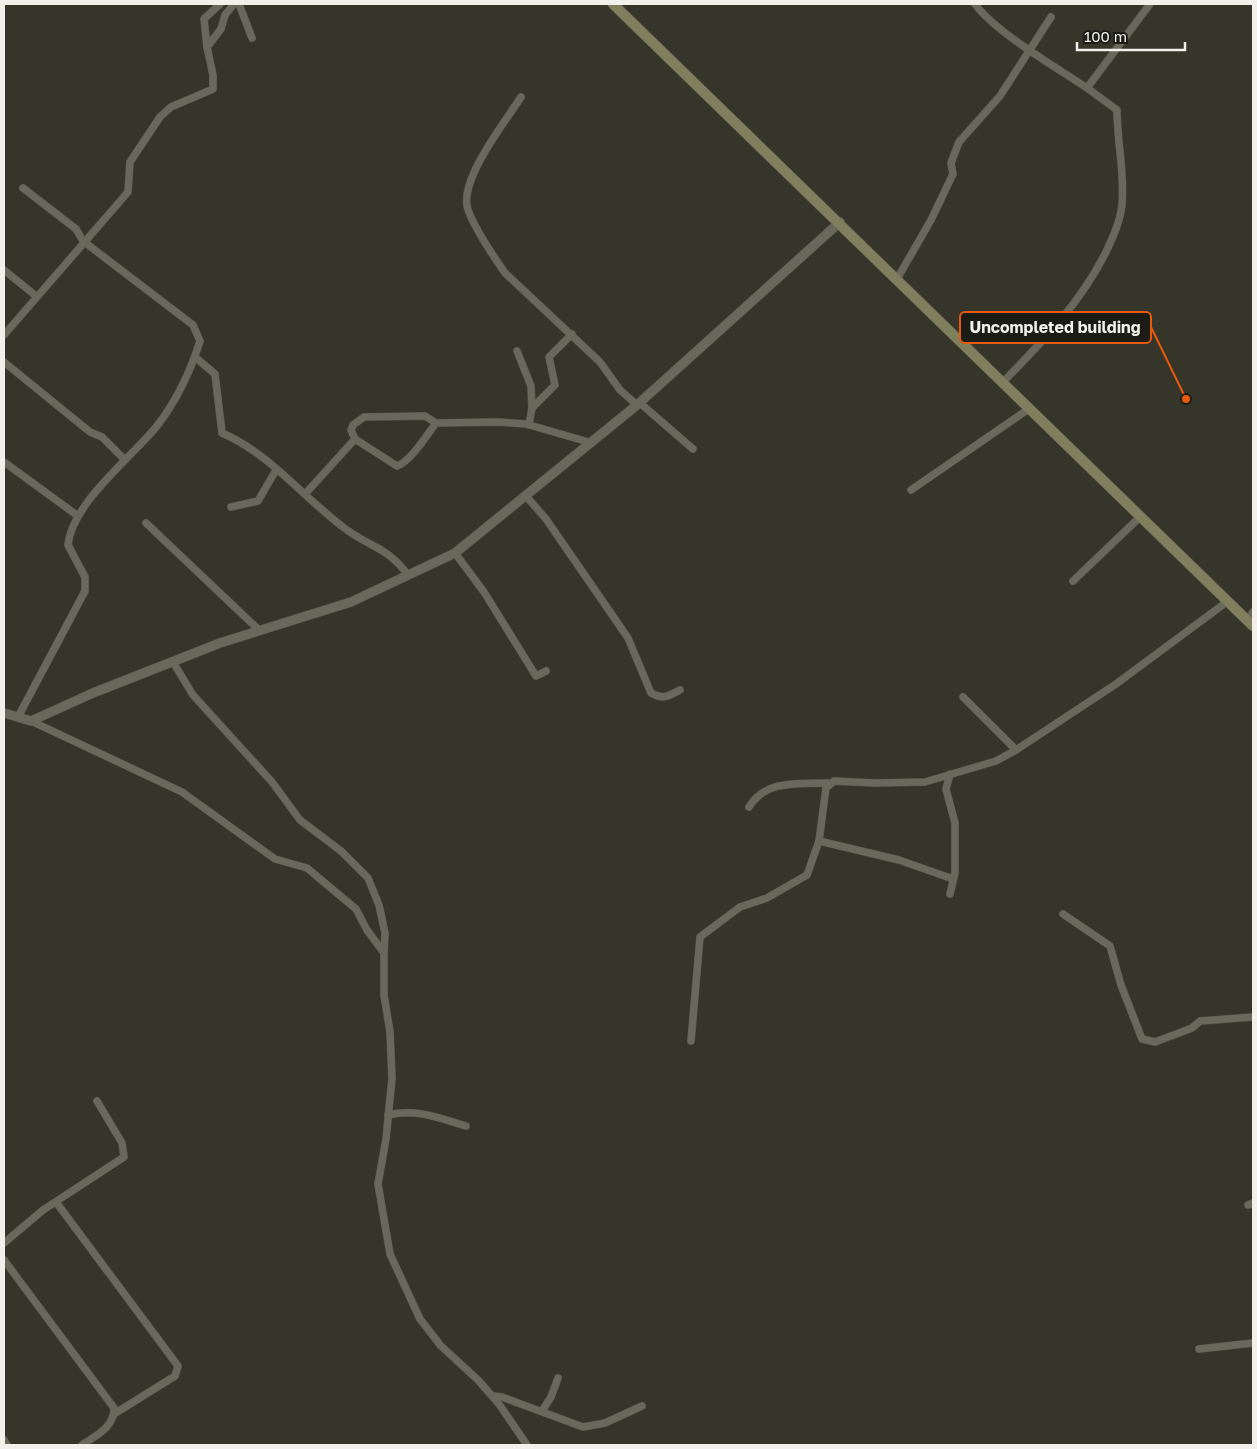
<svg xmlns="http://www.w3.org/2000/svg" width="1257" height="1449" viewBox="0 0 1257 1449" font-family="'Golos Text',sans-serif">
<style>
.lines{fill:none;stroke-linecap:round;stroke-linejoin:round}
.minor-casing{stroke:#54544a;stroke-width:8}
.tertiary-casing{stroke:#54544a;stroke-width:10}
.secondary-casing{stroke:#54544a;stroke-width:11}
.minor{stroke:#68685b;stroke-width:7}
.tertiary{stroke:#68685b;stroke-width:9}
.secondary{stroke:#807f5d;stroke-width:10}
.leader{fill:none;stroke:#e8590c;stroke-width:2}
.callout-dot{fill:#e8590c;stroke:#1c1c17;stroke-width:2}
.callout{fill:#1c1c17;stroke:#e8590c;stroke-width:2}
.callout-label{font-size:16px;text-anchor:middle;font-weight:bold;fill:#f1f1ea}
</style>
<rect width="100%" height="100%" fill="#35352a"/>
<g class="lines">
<g class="minor-casing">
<g id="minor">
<path d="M239,4L252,38"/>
<path d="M975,4C995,32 1056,67 1087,88L1150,4"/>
<path d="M207,47L204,19L220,4"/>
<path d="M521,97C505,122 462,176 467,206C471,224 494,257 505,273L600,362L620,390L637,405"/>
<path d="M4,270L36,296"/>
<path d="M897,279L931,220L953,174L951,163L959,142L1000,96L1051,17"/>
<path d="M4,335L128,192L130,162L160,117L171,107L213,89V75L207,47L221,29L225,15L234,4"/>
<path d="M517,351L531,386L532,408"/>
<path d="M195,357L215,374L222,433C271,454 304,499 347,530C372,548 387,547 408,575"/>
<path d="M4,362L90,432L102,437L124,459"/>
<path d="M1002,383C1042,342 1080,304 1106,252C1113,237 1120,222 1122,205C1125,173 1117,142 1117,110L1087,88"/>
<path d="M641,401L640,403L693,449"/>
<path d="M529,425L532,408L555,385L549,357L572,334"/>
<path d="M355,439L397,466C410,462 427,435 436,423"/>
<path d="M4,462L78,516"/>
<path d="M911,490L1030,408"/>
<path d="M306,493L355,439L351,430L353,425L364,417L425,416L436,423L498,422L526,424L592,443"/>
<path d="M526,496L546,519L628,638L651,693C663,700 669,696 680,690"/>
<path d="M231,507L258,501L276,470"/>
<path d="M146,523L260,631"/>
<path d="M455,553L484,592L536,676L546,671"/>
<path d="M1073,581L1141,516"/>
<path d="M1247,620L1253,612"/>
<path d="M173,662L193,695L272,782L300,820L341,851L368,878L379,905L385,933L384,953"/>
<path d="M963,697L1016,750"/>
<path d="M18,717L85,591V577L68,545C72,503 132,457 157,426C177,400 190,373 200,341L193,325L83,241L76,229L23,188"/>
<path d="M31,721L182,792L275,859L307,868L356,909L367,930L384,953V995L390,1032L392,1078L386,1139L378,1184L390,1254L420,1319L441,1346L478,1380L499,1404L527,1445"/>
<path d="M749,807C766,779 800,784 828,783"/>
<path d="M819,841L899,860L953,879"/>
<path d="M950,894L955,873V823L946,789L950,774"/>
<path d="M1063,914L1110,946L1121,985L1142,1039L1155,1042L1192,1028L1200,1021L1253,1017"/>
<path d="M691,1041L700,937L740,907L767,898L807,875L819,841L826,788L834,781L875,783L925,782L996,761L1016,750L1116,684L1228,601"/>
<path d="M388,1115C416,1108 439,1118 466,1126"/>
<path d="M56,1202L178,1366L175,1376L114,1414"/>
<path d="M1248,1205L1253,1203"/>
<path d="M4,1243L43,1210L124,1157L122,1143L97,1101"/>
<path d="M4,1260L114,1408C115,1427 95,1436 82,1445"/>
<path d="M1199,1349L1253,1343"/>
<path d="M493,1396L502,1397L583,1427L605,1423L642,1406"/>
<path d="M542,1411L551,1397L558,1378"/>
<path d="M4,1440L7,1445"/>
</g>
</g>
<g class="tertiary-casing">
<path id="tertiary" d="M4,713L31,721L93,693L220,643L351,602L455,553L637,405L840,222"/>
</g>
<g class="secondary-casing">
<path id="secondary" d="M613,4L1253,626"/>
</g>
<use href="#minor" class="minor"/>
<use href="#tertiary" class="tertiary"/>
<use href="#secondary" class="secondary"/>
</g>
<path class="leader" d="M1186 399L1151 327"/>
<circle class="callout-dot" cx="1186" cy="399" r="5"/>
<rect class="callout" x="960" y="312" width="191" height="31" rx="5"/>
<g class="callout-label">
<text x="1055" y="333">Uncompleted building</text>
</g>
<rect width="1257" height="1449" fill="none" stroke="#f1f1ea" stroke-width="10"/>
<path d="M1077 42v8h108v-8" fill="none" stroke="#f1f1ea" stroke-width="2.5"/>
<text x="1084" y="42" font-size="15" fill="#f1f1ea" stroke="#1c1c17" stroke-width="4" paint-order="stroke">100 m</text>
</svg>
